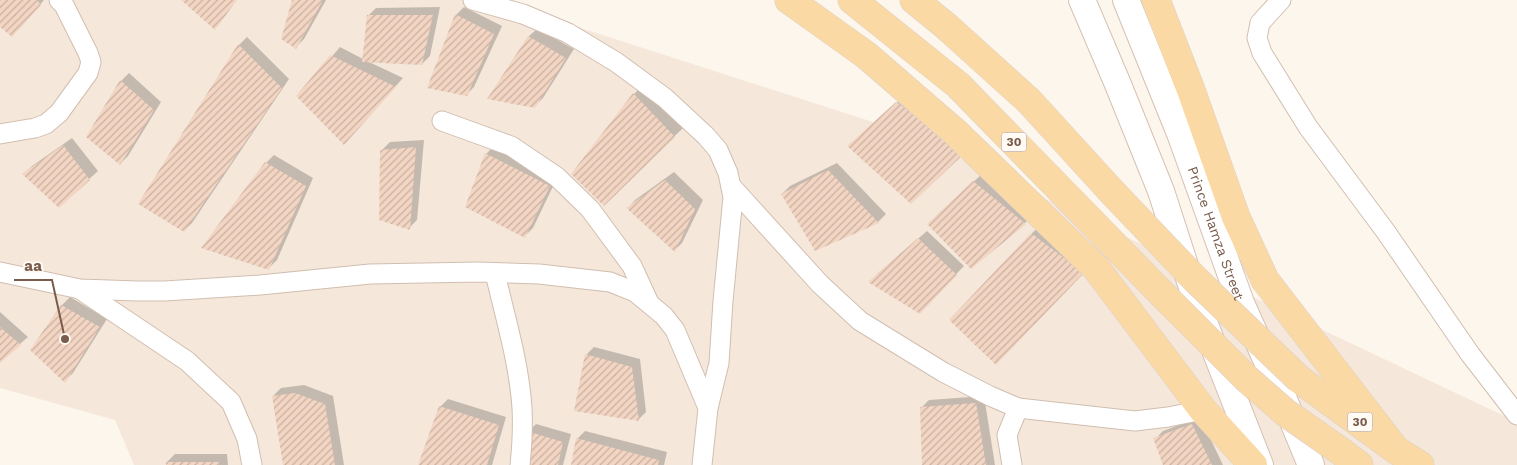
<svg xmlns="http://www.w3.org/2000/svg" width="1517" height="465" viewBox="0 0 1517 465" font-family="'Work Sans',sans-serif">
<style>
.residential{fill:#f5e8da}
.shadow{fill:#0003}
.building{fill:url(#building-hatch)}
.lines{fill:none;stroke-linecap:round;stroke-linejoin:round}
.minor-casing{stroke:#d1beb0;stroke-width:21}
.secondary-casing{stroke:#d6c0b0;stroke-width:28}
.primary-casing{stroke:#dad1cd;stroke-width:29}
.minor{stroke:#fff;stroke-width:19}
.secondary{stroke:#fff;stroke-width:26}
.primary{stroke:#fbd9a5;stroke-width:28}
.primary-bridge-casing{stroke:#dad1cd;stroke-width:29;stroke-linecap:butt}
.primary-bridge{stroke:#fbd9a5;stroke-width:28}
.labels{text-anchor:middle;stroke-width:4;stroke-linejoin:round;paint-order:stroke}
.shield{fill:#fffaf3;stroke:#a28b7f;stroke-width:1}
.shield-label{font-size:12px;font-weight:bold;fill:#7a5c4d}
.street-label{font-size:14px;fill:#7a5c4d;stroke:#fffaf3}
.leader{fill:none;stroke:#7a5c4d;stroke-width:2}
.callout-dot{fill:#7a5c4d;stroke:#fffaf3;stroke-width:2}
.callout-label{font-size:15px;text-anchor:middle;font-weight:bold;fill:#7a5c4d;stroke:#fffaf3;stroke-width:4;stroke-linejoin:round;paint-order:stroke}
</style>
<defs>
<pattern id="building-hatch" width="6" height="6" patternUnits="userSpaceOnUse" patternTransform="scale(1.25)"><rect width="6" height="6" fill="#f3d5c3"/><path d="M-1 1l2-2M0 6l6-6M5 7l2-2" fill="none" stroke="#cab0a1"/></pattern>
</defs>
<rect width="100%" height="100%" fill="#fdf6ec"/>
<path class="residential" d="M0,0H494L907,133L1517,422V465H134L115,420L0,388Z"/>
<g class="shadow">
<path d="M0,0H44L20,28L0,25Z"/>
<path d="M293,0H326L304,39L296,47Z"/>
<path d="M440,7L430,56L422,64L367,61L403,78L352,135L298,96L340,47L363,59L368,16L376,8Z"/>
<path d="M464,7L502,26L474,87L466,95L456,15Z"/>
<path d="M537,29L574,49L543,98L534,107L528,37Z"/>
<path d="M247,37L289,79L192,223L184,231L139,203L239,45Z"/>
<path d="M129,73L161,102L128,156L120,164L88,137L121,81Z"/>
<path d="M642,86L683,128L604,204L634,94Z"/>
<path d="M905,95L973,143L857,138Z"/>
<path d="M72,138L98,171L59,206L24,174L32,166Z"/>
<path d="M424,140L417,220L409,228L381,151L390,142Z"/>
<path d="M494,146L557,178L533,228L525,236L486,154Z"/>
<path d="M274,155L313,178L277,260L269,268L266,163Z"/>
<path d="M837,163L886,214L878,222L816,249L782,194L790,186Z"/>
<path d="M674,172L703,200L682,243L674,251L628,208L635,200Z"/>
<path d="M982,174L1033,215L1025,223L936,216Z"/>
<path d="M1040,226L1091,265L996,363L1031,234Z"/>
<path d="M927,231L964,266L920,312L877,274Z"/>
<path d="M70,297L107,319L73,373L65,381L31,350L62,305Z"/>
<path d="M0,312L28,337L0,361Z"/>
<path d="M594,347L640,359L646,412L638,420L586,355Z"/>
<path d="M304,385L333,396L344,465H285L273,396L281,388Z"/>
<path d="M984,396L995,465H923L921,408L929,400Z"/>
<path d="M448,399L506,417L492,465H419L440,407Z"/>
<path d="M1200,417L1223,465H1164L1155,439L1163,431Z"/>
<path d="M536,424L571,434L563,465H525L528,432Z"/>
<path d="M585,431L667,452L664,465H572L577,439Z"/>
<path d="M175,454H227L228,465H167V462Z"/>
</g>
<g class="building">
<path d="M0,0H37L41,5L12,37L0,27Z"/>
<path d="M181,0H237L215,30Z"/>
<path d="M292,0H323L296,49L281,39Z"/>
<path d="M455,14L494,34L467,96L427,88Z"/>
<path d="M367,15H433L422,65L362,62Z"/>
<path d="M528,36L566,58L535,108L487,99Z"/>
<path d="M238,44L282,88L184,232L138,204Z"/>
<path d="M330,55L396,87L344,145L296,96Z"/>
<path d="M120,80L154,110L120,165L86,137Z"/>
<path d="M633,93L675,137L604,206L571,174Z"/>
<path d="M896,102L966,152L911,204L847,146Z"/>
<path d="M63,145L90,180L59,208L22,174Z"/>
<path d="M416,147L410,230L379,220L380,150Z"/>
<path d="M485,153L550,186L525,238L465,207Z"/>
<path d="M265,162L306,186L269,270L201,248Z"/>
<path d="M828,170L879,223L815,251L781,194Z"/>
<path d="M665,180L695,209L675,252L626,208Z"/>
<path d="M973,181L1026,224L971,269L927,224Z"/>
<path d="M1031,233L1084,273L996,365L949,320Z"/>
<path d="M918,238L957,275L920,314L868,282Z"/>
<path d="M61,305L100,327L65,383L30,350Z"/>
<path d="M0,327L21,345L0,363Z"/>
<path d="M585,354L632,367L639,421L574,411Z"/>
<path d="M295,393L325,404L335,465H283L272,396Z"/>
<path d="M976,403L986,465H922L920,407Z"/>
<path d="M439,406L499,425L487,465H418Z"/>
<path d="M1192,424L1212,465H1163L1153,438Z"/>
<path d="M527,431L563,442L558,465H524Z"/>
<path d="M576,438L659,460L658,465H571Z"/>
<rect x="166" y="462" width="53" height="3"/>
</g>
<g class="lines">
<g class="minor-casing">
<g id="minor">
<path d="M473,0L523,14L568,33L616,62L665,98L706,136L718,150L728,173L733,197L723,301L719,363L708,408"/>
<path d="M1281,0L1260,23L1257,38L1262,53L1308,127L1386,232L1470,354L1517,415"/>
<path d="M442,121L511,146L557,177L590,209L632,266L649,303"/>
<path d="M0,134L35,128L46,124L59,113L88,73L91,62L88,53L64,5L59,0"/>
<path d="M731,186L820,284L860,321L943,372L990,396L1018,408L1135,421L1168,417L1203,410"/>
<path d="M0,272L80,289L137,291H165L260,285L370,274L478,272L539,274L610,282L635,292L664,316L675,330L708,408L702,465"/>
<path d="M495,273C505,317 519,362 522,408C523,427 522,446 520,465"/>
<path d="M81,290L187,361L231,402L247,439L252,465"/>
<path d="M1012,465L1007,435L1018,408"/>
</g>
</g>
<g class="secondary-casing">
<g id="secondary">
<path d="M1082,0L1117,82L1161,191L1200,312L1260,465"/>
<path id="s1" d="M1126,0L1181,136L1241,303L1282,395L1311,465"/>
</g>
</g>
<g class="primary-casing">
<g id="primary">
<path d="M789,0L866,55L955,132L1096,268L1203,410L1253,465"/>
<path d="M852,0L958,85L1165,297"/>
<path d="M914,0L946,26L1029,101L1113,193"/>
<path d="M1156,0L1191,90L1236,217L1265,280L1396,450"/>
<path d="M1299,379L1396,450L1420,465"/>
<path d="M1336,448L1359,465"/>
</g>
</g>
<use href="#minor" class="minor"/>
<use href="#secondary" class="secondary"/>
<use href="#primary" class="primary"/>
<g class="primary-bridge-casing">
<g id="primary-bridge">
<path d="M1113,193L1196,280L1299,379"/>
<path d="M1165,297L1246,378L1286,413L1336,448"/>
</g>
</g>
<use href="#primary-bridge" class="primary-bridge"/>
</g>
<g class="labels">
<g class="shield">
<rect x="1001.5" y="132.5" width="25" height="19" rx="4"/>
<rect x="1347.5" y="412.5" width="25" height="19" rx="4"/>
</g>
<g class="shield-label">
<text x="1014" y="146">30</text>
<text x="1360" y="426">30</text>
</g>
<g class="street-label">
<text dy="5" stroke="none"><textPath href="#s1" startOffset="250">Prince Hamza Street</textPath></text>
</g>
</g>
<path class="leader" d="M65 339L52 280H14"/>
<circle class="callout-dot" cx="65" cy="339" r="5"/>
<g class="callout-label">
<text x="33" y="271">aa</text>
</g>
</svg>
